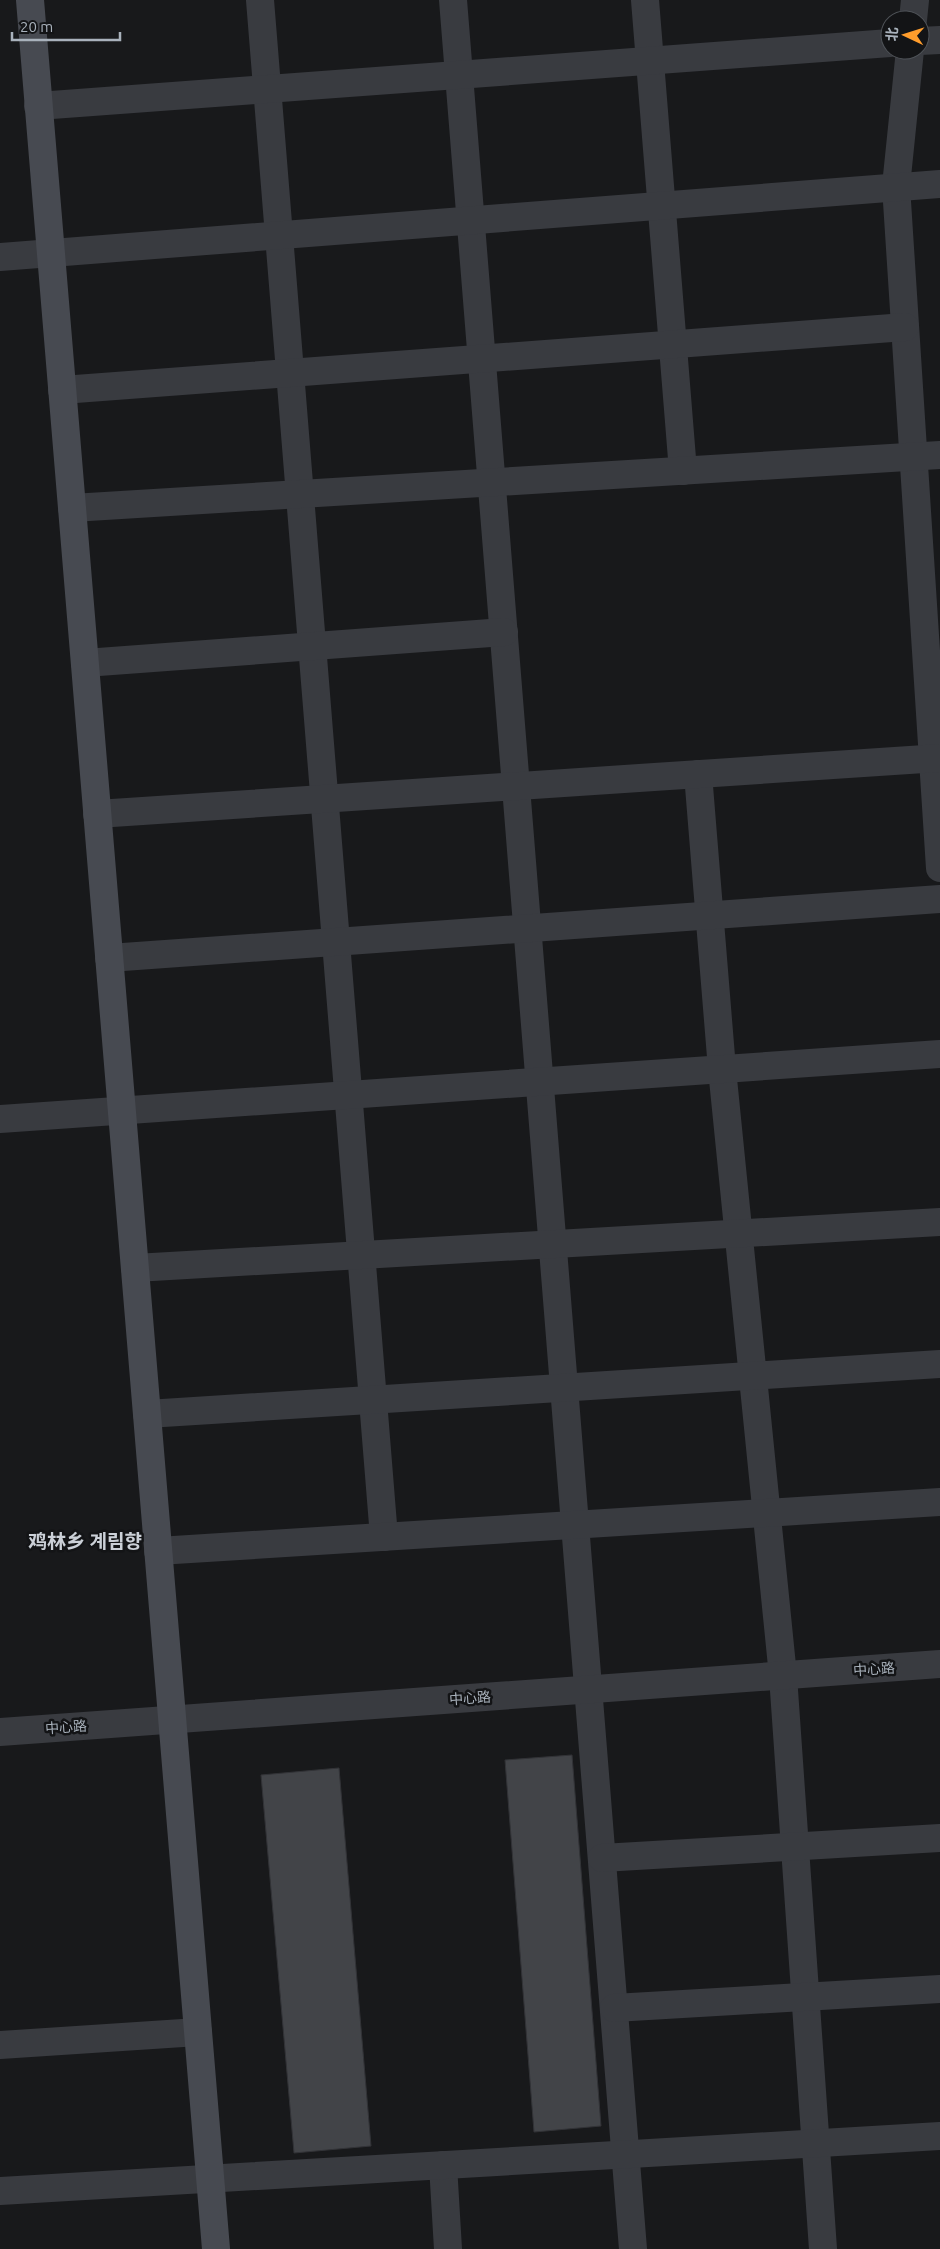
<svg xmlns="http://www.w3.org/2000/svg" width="940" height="2249" viewBox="0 0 940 2249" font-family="Ubuntu,'Noto Sans SC','Noto Sans KR',sans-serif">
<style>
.building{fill:#424448;stroke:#323337}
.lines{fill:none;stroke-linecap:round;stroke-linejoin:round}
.street{stroke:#393b40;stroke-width:28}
.secondary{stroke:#474a51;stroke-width:28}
.labels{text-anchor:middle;stroke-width:5;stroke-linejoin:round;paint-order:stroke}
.street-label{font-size:14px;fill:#a9b2bc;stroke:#131416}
.district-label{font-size:19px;font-weight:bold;fill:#cbd0d7;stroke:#131416}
</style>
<rect width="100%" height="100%" fill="#18191b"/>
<g class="building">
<path d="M572,1755L601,2126L534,2132L505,1760Z"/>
<path d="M339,1768L371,2146L294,2153L261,1775Z"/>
</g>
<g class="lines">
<g class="street">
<path d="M260,0L384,1537"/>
<path d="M453,0L633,2249"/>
<path d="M645,0L683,471"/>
<path d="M913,20L915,0"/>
<path d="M920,41L940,40"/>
<path d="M910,50L896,186L940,868"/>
<path d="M38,106L890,43"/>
<path d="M0,257L940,184"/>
<path d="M62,390L905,327"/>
<path d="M72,508L940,455"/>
<path d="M85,663L504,632"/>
<path d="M698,774L722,1069L783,1676L823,2249"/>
<path d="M97,814L940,758"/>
<path d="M109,958L940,899"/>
<path d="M0,1119L940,1054"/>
<path d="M135,1268L940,1222"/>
<path d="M147,1414L940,1364"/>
<path d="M158,1551L940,1502"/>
<path d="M0,1732L940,1664"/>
<path d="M602,1858L940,1838"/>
<path d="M614,2008L940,1989"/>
<path d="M0,2045L198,2032"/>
<path d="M443,2165L448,2249"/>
<path d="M0,2191L940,2136"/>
</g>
<path class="secondary" d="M30,0L216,2249"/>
</g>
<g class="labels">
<g class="street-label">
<text transform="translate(874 1669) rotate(-4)" y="5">中心路</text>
<text transform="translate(470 1698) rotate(-4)" y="5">中心路</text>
<text transform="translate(66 1727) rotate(-4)" y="5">中心路</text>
</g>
<g class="district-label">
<text x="85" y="1548">鸡林乡 계림향</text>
</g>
</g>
<g transform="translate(905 35) rotate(274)"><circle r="24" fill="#131416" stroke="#4f5358"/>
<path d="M0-4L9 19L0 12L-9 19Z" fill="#ff9d2c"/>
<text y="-8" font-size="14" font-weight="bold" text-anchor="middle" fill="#a9b2bc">北</text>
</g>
<path d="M12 32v8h108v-8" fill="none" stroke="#a9b2bc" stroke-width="2.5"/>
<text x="20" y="32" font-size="15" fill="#a9b2bc" stroke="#131416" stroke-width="4" paint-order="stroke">20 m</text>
</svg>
